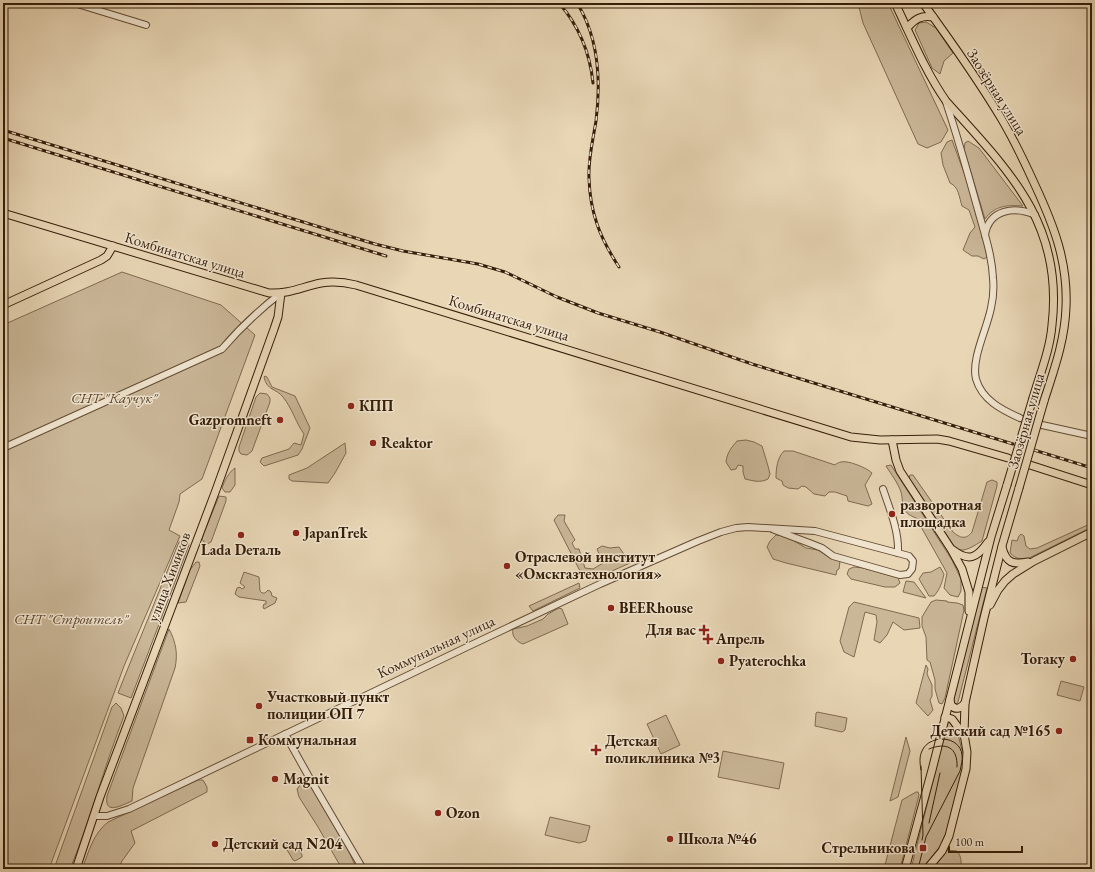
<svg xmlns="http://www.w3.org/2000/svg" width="1095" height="872" viewBox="0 0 1095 872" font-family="'EB Garamond',serif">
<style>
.green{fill:#cab798;stroke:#806a50}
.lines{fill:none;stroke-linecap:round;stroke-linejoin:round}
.minor-casing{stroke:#624b33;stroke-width:8}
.major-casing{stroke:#351d08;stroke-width:9}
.minor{stroke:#f0e4cf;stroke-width:6}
.major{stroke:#e8d6b5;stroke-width:7}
.tram{stroke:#351d08;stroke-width:1}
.rail-casing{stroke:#351d08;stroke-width:3}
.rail{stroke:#f0e4cf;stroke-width:1.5;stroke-dasharray:4.5;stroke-linecap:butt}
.major-bridge-casing{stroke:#351d08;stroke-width:9;stroke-linecap:butt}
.major-bridge{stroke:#e8d6b5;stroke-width:7}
.poi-dot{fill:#8f2418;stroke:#f0e4cf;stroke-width:1.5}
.labels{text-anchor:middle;stroke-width:3;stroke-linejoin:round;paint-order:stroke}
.street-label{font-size:15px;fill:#351d08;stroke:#f0e4cf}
.park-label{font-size:15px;font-style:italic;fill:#5a442c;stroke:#f0e4cf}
.poi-label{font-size:15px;font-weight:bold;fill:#351d08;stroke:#f0e4cf;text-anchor:start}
</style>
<rect width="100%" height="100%" fill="#e8d6b5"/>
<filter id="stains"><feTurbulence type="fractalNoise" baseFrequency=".005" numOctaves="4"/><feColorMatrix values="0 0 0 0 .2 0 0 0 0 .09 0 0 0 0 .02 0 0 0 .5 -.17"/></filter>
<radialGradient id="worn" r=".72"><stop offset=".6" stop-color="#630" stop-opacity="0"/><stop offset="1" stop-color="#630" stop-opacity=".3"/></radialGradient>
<g class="green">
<path d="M858,3H888L948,130L941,142L927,148L918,144L863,23Z"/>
<path d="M926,22L936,28L953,53L944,61L940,74L932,68L915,30L919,23Z"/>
<path d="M952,140C966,178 981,217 987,257L984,259L978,256H972L963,250L970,233L975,227L969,210L962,206C959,197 959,187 950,183L943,165L941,153L947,142Z"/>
<path d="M968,141L979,148L1023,206C1008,205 995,205 985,219L964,149L965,143Z"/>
<path d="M122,272L221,305L255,335L202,479L180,494L179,502L169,530L180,536L124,666L49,869H3V325Z"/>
<path d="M265,376L267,377L272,387L295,396L310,428L302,449L298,455L264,466L260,462L262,458L289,449L294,443L301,445L304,434C296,423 292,408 283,397C276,388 267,391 264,377Z"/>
<path d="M260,393L267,394L270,398V402L252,451L247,455L241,454L239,451V447L256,397Z"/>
<path d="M746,440L754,442L762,446L768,466L770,474L768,479C760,483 754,481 745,479L743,472V466L738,465L736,469L731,470L726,462C727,453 731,448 737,441Z"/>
<path d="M345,443L346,453L335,473L328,483L292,481L289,479V475L307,468Z"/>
<path d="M784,451H793L835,465C835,464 840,462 841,462C848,460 867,468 872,473L865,485L872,504L868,506L848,501L847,496L835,492H829L825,496L814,494L806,487L802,486L798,489L788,488L783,485L782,481L776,478C776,469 777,458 784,451Z"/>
<path d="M891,465L952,560L961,579V591L958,597L950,595L944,588L947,573L916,518C900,512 904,504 901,492C898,483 891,474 886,466Z"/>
<path d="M235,468V485L230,492H225L222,488C225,480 228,473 235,468Z"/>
<path d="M910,475H913L953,532C960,538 966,540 972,532L987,482L992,480L997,482V486L982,541C975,545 965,553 956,549L909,478Z"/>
<path d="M219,496L226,497V501L211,542L207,544L204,542L202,539L204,533Z"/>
<path d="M558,515H565L564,521L575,540L572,543L575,549H579L585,568L593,569L603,563L597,549L602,546L610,548L619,547L630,563L594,579L580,571L554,520Z"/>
<path d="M1092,523V527L1027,559C1020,559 1016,559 1010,553L1012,540L1017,541L1019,536L1021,534L1024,536L1026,546L1030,549L1037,548Z"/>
<path d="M776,535L786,536L806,548L818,550L827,556L840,561L839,569L837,570L836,575L786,563L773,559L767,547L770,541Z"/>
<path d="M183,540L188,541L189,545L131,698L118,693L179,542Z"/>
<path d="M196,562H199L200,566L186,602L178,603L190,570Z"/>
<path d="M854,567L863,568L898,578L900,583L895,587H885L851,579L847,574L849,569Z"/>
<path d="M940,567L944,574C942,583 940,589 934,596H929L919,579L923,573L931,572Z"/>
<path d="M244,572L259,577L260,591L262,593H265L268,590L271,592L272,596L277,598L275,603L264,609L263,607L264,604H266V601L239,597L235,594L237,588L240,587L242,589L245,587L240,583Z"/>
<path d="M906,581L914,582L926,598L903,592Z"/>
<path d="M579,583L580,588L533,611L529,606Z"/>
<path d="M981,587L987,588L958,702L957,704H954L953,702Z"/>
<path d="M936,600L947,601V602L957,603L963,605L964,610L945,698L942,704L939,703L935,689V680L930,662L927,660L926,637L922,626V617L931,602Z"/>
<path d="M854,602L919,618L920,628L904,630L893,622L887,635L880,643L874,640L877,622L876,615L865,612L854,657L844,652L840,641L849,607Z"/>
<path d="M559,608L562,609L568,624L523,644C517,642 511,636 513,629L527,626L543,619L548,614Z"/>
<path d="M169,629C176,642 178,654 175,668L133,788L132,801C122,805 104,816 107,796Z"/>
<path d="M926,665L928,669L927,674L932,685V696L930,700L933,710L928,716L916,703Z"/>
<path d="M1061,681L1084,687L1080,701L1057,695Z"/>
<path d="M116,703L121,708L124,716C104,766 91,819 70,869H54L112,707Z"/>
<path d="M817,712L847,718L845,730L842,732L815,726L816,713Z"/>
<path d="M666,715L680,745L661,754L647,724Z"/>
<path d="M948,721L950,722L959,738L961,747L964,755L963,767L947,831L941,845L922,869H911Z"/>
<path d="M906,737L910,751L898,797L890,801Z"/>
<path d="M723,751L784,763L779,789L718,777Z"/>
<path d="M198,780H203L207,787V792L131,831L135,843L122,861L119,869H82C89,851 93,834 108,822Z"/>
<path d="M309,783L348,850L355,865V869H342L318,827L299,797L297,789L301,784Z"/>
<path d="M916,792H918L919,795L900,869H884L902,800Z"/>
<path d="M550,817L590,826L586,841L579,843L545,835Z"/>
<path d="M293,842L295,843L302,855V857L295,861L293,860L286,848V846Z"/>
<path d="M947,850L957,851C962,857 961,862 961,869H933Z"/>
</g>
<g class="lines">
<g class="minor-casing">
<g id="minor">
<path d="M74,3L146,25"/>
<path d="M946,102C958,138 968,174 978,210C984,232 992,255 993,278C994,288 993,299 991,308C987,329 971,359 976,379C982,400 1002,410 1020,418"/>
<path d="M985,235C989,209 1015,206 1035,215"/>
<path d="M1042,425L1092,436"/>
<path d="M3,448L222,349C240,328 259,310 281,293"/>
<path d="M883,489C890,510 899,531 898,553"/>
<path d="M285,734L309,777L363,869"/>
<path d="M94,816H107L129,809L469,646L600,584L698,541L721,532L736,528L748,527L815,531L909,556L913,561L912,569L908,574L900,575L833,556L822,548L812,544L772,529"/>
<path d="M3,866L6,869"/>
</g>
</g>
<g class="major-casing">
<g id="major">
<path d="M895,3C911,36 925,71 946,101C1008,170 1064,223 1052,325C1050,350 1040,374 1033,398"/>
<path d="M923,3C950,40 977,78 1001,118C1014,140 1025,163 1035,185C1054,226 1068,262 1066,307C1065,340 1054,370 1044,401"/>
<path d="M907,28C915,19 921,15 933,17"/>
<path d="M3,213L269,293C291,294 301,287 321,283C333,281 344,282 356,285L851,437L880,440L937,439L949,441L1008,458"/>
<path d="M3,305L101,260L107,256L113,246"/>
<path d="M892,440L896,460L900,471L951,549L962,569L969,592V611"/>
<path d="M1030,465L1092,485"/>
<path d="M1002,547C1006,563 1013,565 1028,562"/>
<path d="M953,550C969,562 977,558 988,542"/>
<path d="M990,605L998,590L1005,581L1013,574L1034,561L1092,532"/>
<path d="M950,700L951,705C956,711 961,708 965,703"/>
<path d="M945,717L952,719L963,734"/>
<path d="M76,869L100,797L216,490L274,329L278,317L281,293"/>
<path d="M905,869L932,770L991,537L1007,485"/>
<path d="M927,869L942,851L949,836L966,769L967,752L964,734L965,703L984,618L1002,546L1019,488"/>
</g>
</g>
<use href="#minor" class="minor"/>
<use href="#major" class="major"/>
<g class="tram">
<path d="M929,749C946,742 958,747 957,767"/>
<path d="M921,766L923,835L922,840"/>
<path d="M929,823L940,773"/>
<path d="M918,869L926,837L960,771C961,765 963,760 962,755C960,735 929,734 922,751C919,757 920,764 921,770"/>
</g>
<g class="rail-casing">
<g id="rail">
<path d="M559,3C579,26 590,53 593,83"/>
<path d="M577,3C599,38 601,81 596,121C593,140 588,159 589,178C590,213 600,238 619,267"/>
<path d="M3,130L375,244L403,251L478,264L505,272L557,297L598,313L660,332L752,364L1013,444"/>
<path d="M3,138L386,256"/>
<path d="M1034,450L1092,468"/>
</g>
</g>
<use href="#rail" class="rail"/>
<g class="major-bridge-casing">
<g id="major-bridge">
<path d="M1007,485L1033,398"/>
<path d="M1019,488L1044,401"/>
</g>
</g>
<use href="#major-bridge" class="major-bridge"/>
</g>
<g class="poi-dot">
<circle cx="351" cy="406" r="4"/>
<circle cx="280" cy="420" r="4"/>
<circle cx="373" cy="443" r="4"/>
<circle cx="892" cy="514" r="4"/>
<circle cx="296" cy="533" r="4"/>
<circle cx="241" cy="535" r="4"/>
<circle cx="507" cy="566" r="4"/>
<circle cx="611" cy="608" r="4"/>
<path d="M702 624h4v4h4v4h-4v4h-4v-4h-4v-4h4z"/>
<path d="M706 633h4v4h4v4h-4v4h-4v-4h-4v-4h4z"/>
<circle cx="1073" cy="659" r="4"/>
<circle cx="721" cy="661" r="4"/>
<circle cx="259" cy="706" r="4"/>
<circle cx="1059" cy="731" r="4"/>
<rect x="246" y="736" width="8" height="8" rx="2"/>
<path d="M594 744h4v4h4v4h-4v4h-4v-4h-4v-4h4z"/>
<circle cx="275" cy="779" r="4"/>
<circle cx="438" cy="813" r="4"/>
<circle cx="670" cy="839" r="4"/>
<circle cx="215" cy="844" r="4"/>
<rect x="919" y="844" width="8" height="8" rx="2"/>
</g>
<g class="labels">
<g class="street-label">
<text transform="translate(997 92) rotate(58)" y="5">Заозёрная улица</text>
<text transform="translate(185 255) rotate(17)" y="5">Комбинатская улица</text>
<text transform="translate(509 318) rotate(17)" y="5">Комбинатская улица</text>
<text transform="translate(1026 421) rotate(-74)" y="5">Заозёрная улица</text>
<text transform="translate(169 577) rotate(-69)" y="5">улица Химиков</text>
<text transform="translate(436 647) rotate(-25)" y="5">Коммунальная улица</text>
</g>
<g class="park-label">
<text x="114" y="403">СНТ "Каучук"</text>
<text x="71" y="624">СНТ "Строитель"</text>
</g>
<g class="poi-label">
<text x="359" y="411">КПП</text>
<text x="272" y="425" text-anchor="end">Gazpromneft</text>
<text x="381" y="448">Reaktor</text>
<text x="900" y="510">разворотная<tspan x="900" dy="17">площадка</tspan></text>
<text x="304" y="538">JapanTrek</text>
<text x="241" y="555" text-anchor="middle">Lada Dеталь</text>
<text x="515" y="562">Отраслевой институт<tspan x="515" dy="17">«Омскгазтехнология»</tspan></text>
<text x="619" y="613">BEERhouse</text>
<text x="696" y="635" text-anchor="end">Для вас</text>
<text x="716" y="644">Апрель</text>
<text x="1065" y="664" text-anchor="end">Тогаку</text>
<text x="729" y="666">Pyaterochka</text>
<text x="267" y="702">Участковый пункт<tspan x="267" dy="17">полиции ОП 7</tspan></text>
<text x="1051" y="736" text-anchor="end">Детский сад №165</text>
<text x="258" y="745">Коммунальная</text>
<text x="605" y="746">Детская<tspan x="605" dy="17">поликлиника №3</tspan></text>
<text x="283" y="784">Magnit</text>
<text x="446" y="818">Ozon</text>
<text x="678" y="844">Школа №46</text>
<text x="223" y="849">Детский сад N204</text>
<text x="915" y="853" text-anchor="end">Стрельникова</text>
</g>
</g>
<rect width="1095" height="872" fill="none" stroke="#e8d6b5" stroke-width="16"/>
<rect x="4" y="4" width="1087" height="864" fill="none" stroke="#351d08" stroke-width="2"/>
<rect x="8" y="8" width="1079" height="856" fill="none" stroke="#351d08"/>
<path d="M949 846v6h73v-6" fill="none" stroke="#351d08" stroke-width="2"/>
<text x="955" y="846" font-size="12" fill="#351d08" stroke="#f0e4cf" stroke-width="3" paint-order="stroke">100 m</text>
<rect width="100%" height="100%" filter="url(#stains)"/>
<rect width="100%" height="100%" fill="url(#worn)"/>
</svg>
